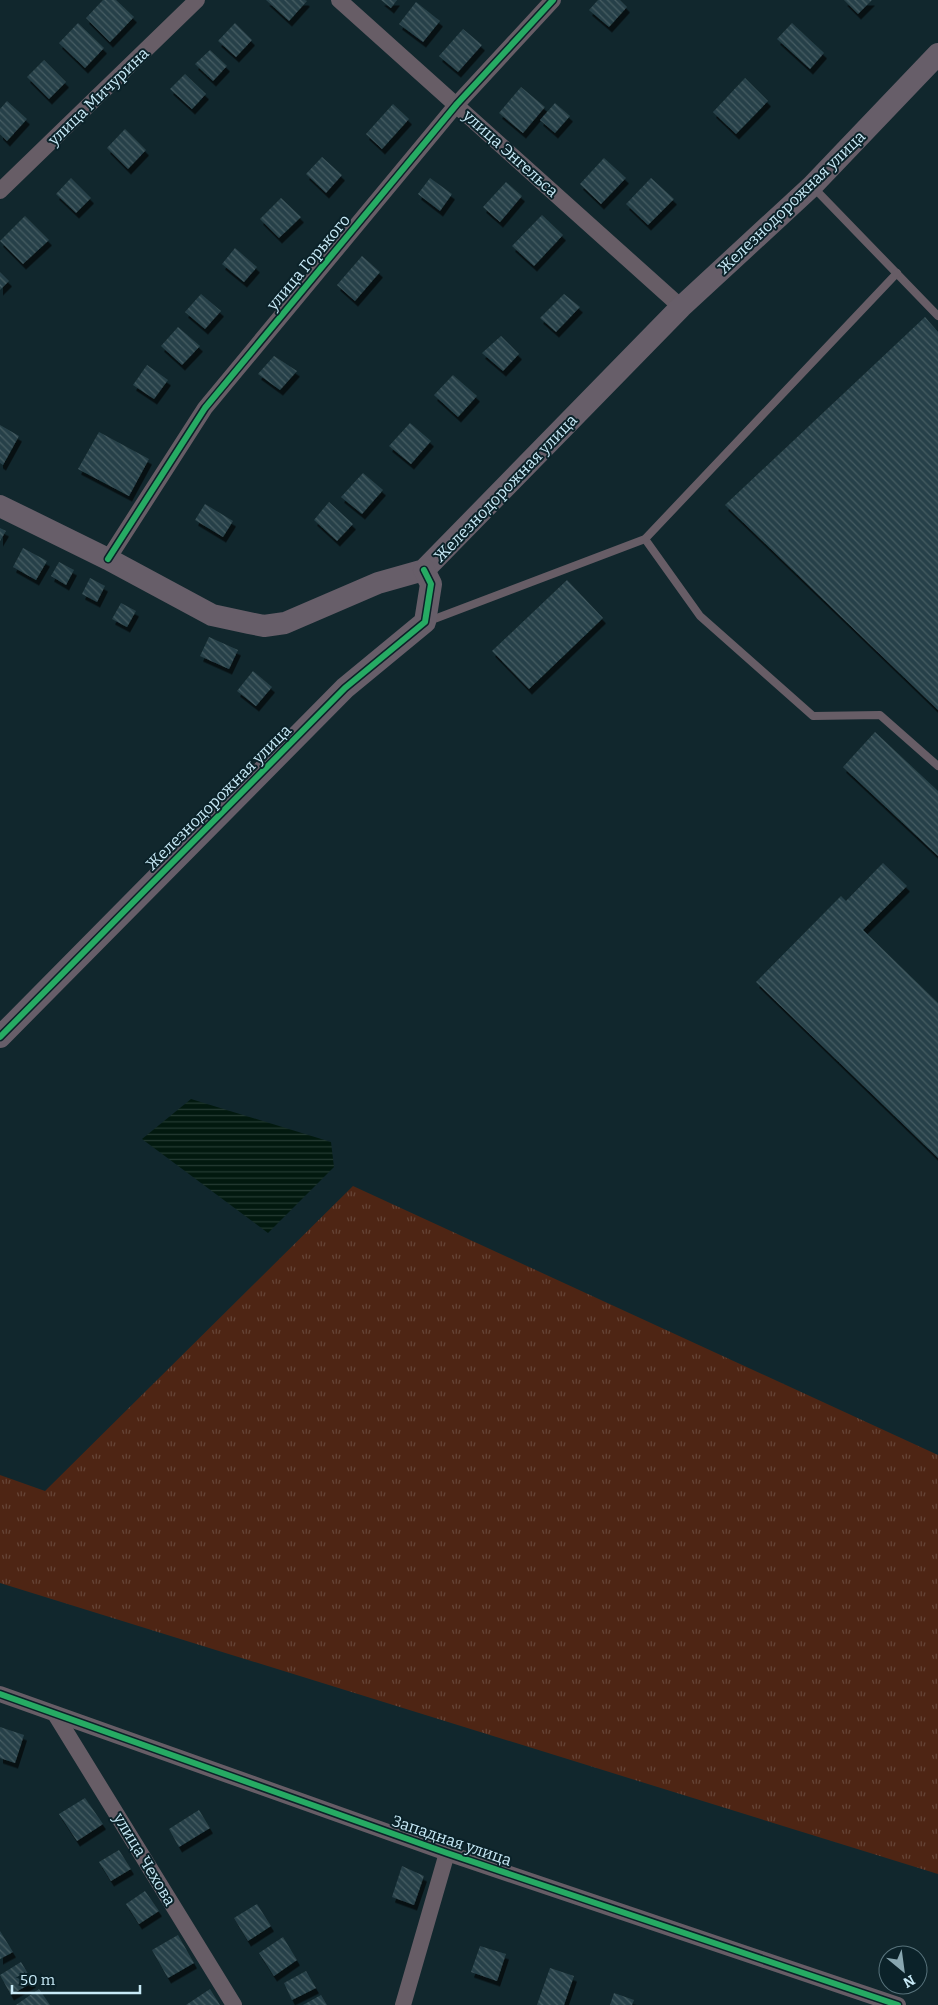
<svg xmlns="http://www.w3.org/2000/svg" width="938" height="2005" viewBox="0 0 938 2005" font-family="Bitter,serif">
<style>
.grass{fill:url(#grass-tufts)}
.water{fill:url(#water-rules)}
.building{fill:url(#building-back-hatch);filter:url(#shadow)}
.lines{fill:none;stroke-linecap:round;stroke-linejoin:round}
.lane{stroke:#675d66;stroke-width:8}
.street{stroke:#675d66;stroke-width:16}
.secondary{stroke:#675e69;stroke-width:22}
.cycleway-casing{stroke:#0b2229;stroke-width:9}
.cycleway{stroke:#26ab63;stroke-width:6}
.labels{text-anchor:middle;stroke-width:4;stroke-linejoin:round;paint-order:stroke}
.street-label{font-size:16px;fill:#c8eaf7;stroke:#0b2229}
</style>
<defs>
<pattern id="grass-tufts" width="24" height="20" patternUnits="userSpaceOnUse" patternTransform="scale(1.25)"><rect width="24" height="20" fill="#4e2514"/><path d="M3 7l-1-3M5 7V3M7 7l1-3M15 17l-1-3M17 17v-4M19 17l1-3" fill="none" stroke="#664537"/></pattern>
<pattern id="water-rules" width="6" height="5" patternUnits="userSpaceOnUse" patternTransform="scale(1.25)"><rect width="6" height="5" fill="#02190f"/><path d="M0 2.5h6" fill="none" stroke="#253b33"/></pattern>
<pattern id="building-back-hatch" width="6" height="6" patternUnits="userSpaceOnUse" patternTransform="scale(1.25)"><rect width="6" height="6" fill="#284148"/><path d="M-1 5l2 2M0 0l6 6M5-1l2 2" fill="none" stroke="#465d63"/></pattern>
<filter id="shadow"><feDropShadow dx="3" dy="5.5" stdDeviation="0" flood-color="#0009"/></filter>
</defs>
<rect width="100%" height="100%" fill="#11272d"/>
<path class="grass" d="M353,1186L938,1455V1874L0,1583V1475L45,1491Z"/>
<path class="water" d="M191,1099L331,1142L334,1167L268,1233L142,1139Z"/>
<g class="building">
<path d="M103,0H116L134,17L110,42L86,18Z"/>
<path d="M266,0H305L307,1L289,21Z"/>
<path d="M381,0H397L391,8Z"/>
<path d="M598,0H620L627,7L609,27L589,10Z"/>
<path d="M844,0H872L858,14Z"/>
<path d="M416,2L440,21L423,42L399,24Z"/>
<path d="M78,23L104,48L85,68L59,43Z"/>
<path d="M235,23L252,40L236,57L218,41Z"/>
<path d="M792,23L824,53L810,69L777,39Z"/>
<path d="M463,29L482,45L458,72L439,56Z"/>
<path d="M210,50L227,66L213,81L195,64Z"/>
<path d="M44,60L66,82L49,99L27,77Z"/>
<path d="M185,74L206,94L192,109L170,89Z"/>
<path d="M745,78L768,101L736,134L713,112Z"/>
<path d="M521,87L545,107L523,133L499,113Z"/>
<path d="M7,101L27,119L7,141L0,134V109Z"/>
<path d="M555,103L570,116L555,133L540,120Z"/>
<path d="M393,104L409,119L382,149L366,134Z"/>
<path d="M125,129L146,150L128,169L107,148Z"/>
<path d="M322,157L342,175L326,193L306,174Z"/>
<path d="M604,158L626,178L601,204L580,184Z"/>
<path d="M71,178L91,198L76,213L56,194Z"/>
<path d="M430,178L452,194L440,211L418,194Z"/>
<path d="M651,178L674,199L648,225L626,204Z"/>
<path d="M506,182L522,196L500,222L483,207Z"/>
<path d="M281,198L301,217L279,238L260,219Z"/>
<path d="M542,215L563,235L534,266L512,246Z"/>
<path d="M25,216L49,240L23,264L0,241Z"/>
<path d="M235,248L257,267L244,282L222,264Z"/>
<path d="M362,256L380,272L355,301L337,285Z"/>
<path d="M0,272L9,281L0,290Z"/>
<path d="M201,294L221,311L205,329L185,312Z"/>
<path d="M564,294L580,307L556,332L540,318Z"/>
<path d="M925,317L938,332V710L725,505Z"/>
<path d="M178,327L200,346L182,365L161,346Z"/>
<path d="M501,336L519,354L503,371L482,353Z"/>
<path d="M274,356L297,371L280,390L258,374Z"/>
<path d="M147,365L168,380L154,399L133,385Z"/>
<path d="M453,375L477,396L458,417L434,395Z"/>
<path d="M410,423L431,441L411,464L389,446Z"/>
<path d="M0,425L19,436L3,465L0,463Z"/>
<path d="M99,432L149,459L129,496L78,469Z"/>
<path d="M363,473L383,490L362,514L341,497Z"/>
<path d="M329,502L353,524L337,541L314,520Z"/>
<path d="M205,504L233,521L223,537L195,520Z"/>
<path d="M0,528L6,531L0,541Z"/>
<path d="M23,548L47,561L36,580L13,567Z"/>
<path d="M59,562L74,570L66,585L51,576Z"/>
<path d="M90,578L105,586L97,602L82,594Z"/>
<path d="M567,580L603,618L529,689L492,651Z"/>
<path d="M121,603L136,611L127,627L112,619Z"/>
<path d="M209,637L238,650L229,669L200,656Z"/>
<path d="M253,671L272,687L256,706L237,691Z"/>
<path d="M875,732L938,791V856L843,767Z"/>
<path d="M883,863L907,886L863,930L938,1003V1158L756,982L841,896L846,901Z"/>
<path d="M0,1727L24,1735L15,1763L0,1758Z"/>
<path d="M85,1798L103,1824L77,1841L59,1814Z"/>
<path d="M199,1810L210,1828L179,1847L169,1829Z"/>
<path d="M119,1850L131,1869L111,1881L99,1862Z"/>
<path d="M402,1866L424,1876L414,1905L392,1897Z"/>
<path d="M145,1891L159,1911L139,1924L126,1904Z"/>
<path d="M257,1904L271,1926L248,1941L234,1918Z"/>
<path d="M0,1931L13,1952L0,1959Z"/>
<path d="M178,1935L194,1963L168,1978L152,1950Z"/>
<path d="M283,1937L297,1960L274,1976L259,1953Z"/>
<path d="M480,1946L506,1954L497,1981L471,1972Z"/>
<path d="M21,1962L33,1982L11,1995L0,1975Z"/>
<path d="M550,1968L574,1976L564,2005H537Z"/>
<path d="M306,1971L316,1988L292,2000L284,1983Z"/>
<path d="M39,1989L50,2005H16Z"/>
<path d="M210,1989L220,2005H186Z"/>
<path d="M614,1993L634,2000L632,2005H610Z"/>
<path d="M321,1995L327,2005H303Z"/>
</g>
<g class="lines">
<g class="lane">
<path d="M814,188L938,316"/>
<path d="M645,539L700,616L813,716L880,715L938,766"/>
<path d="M429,621L645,539L897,273"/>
</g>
<g class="street">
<path d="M339,0L681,307"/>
<path d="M0,191L197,0"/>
<path d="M108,559L205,408L457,104L553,0"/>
<path d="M0,1694L447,1853L898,2005"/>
<path d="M55,1714L234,2005"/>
<path d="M403,2005L447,1853"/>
</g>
<g class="secondary">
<path d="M0,506L108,559L212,615L249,623L264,626L285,623L378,583L424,570L681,307L812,186L938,54"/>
<path d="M0,1037L345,688L425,622L431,584L424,570"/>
</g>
<g class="cycleway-casing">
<g id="cycleway">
<path d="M108,559L205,408L457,104L553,0"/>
<path d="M0,1037L345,688L425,622L431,584L424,570"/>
<path d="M0,1694L447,1853L898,2005"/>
</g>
</g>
<use href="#cycleway" class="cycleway"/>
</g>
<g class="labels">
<g class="street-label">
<text transform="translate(98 96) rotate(-44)" y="6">улица Мичурина</text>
<text transform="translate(511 153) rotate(42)" y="6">улица Энгельса</text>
<text transform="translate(791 202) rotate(-44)" y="6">Железнодорожная улица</text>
<text transform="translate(308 262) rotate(-50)" y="6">улица Горького</text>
<text transform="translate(505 488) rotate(-46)" y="6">Железнодорожная улица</text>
<text transform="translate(218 797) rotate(-45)" y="6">Железнодорожная улица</text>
<text transform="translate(452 1840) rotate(19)" y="6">Западная улица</text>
<text transform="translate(145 1859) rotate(59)" y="6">улица Чехова</text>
</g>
</g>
<g transform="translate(903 1970) rotate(151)"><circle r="24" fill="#0b2229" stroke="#57727b"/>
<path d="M0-4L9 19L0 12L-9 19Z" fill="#88a6b0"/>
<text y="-8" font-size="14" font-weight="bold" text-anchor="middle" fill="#c8eaf7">N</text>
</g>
<path d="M12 1985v8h128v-8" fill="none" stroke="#c8eaf7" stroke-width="2.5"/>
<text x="20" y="1985" font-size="15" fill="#c8eaf7" stroke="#0b2229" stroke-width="4" paint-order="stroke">50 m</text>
</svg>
